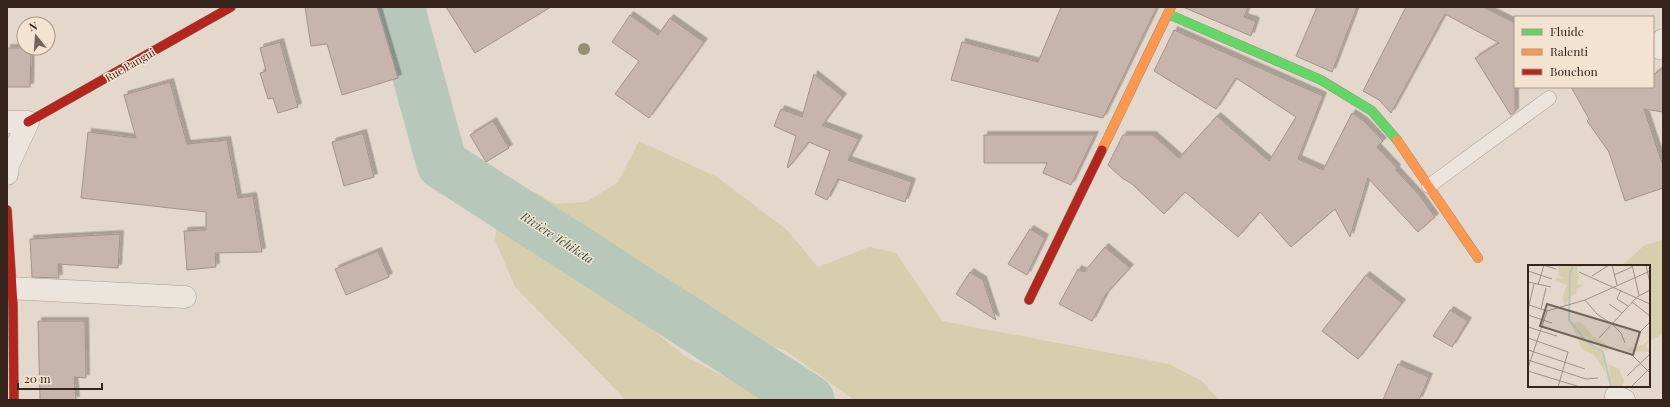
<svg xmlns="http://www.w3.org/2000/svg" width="1670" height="407" viewBox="0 0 1670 407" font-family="'Playfair Display',serif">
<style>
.green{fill:#d7ceae}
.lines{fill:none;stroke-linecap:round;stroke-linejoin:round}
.river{stroke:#b7c7ba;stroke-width:51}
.building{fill:#c7b5ad;stroke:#a4938b;filter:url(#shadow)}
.lane-casing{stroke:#a99d95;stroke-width:15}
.street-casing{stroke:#a99d95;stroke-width:23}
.fast-casing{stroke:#988d85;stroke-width:10}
.slow-casing{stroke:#988d85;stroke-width:10}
.jam-casing{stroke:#988d85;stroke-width:10}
.lane{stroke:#ece5de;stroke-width:14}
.street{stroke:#ece5de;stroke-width:22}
.fast{stroke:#63d668;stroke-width:9}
.slow{stroke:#ff974d;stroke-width:9}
.jam{stroke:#b3261e;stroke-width:9}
.tree{fill:#948f70}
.labels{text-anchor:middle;stroke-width:3;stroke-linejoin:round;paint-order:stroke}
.street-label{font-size:11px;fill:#37241d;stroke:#f5e3d1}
.water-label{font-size:12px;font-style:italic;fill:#2c574b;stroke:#f5e3d1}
.inset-river{fill:none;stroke:#b7c7ba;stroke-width:2}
.inset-road{fill:none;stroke:#9f9086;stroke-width:1}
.view{fill:#74635a;fill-opacity:0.15;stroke:#74635a;stroke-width:2}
.inset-edge{fill:none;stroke:#37241d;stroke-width:2}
</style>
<defs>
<filter id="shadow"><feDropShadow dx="3.5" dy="-3.5" stdDeviation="0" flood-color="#0004"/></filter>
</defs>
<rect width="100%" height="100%" fill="#e4d8cc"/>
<g class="green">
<path d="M639,141L717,177L787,230L818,267L869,247L896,253L942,321L1169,364L1202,381L1219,400H854L786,351L701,321L549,213L533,191L556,204L586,202L618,182Z"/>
<path d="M497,221L572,264L686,357L770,400H626L515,287L495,240Z"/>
<path d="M1663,240V334L1649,341V266H1621L1645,245Z"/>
</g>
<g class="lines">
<path class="river" d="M399,7L442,164L809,400"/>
</g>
<g class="building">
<path d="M305,7H377L398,78L342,95L327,44L311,46Z"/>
<path d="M446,7H551L475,53Z"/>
<path d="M1061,7H1157L1103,118L951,80L962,42L1038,62Z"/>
<path d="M1183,7H1248L1244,17L1256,21L1251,36Z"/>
<path d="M1317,7H1357L1332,72L1296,56Z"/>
<path d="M1406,7H1483L1515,23V112L1511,115L1475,58L1499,43L1445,14L1391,113L1379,100L1363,91Z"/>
<path d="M630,15L658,35L670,18L704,42L649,118L615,94L639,61L612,42Z"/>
<path d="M1174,30L1323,96L1298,159L1323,170L1352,113L1364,121L1383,141L1377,147L1397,168L1396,170L1420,196L1435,217L1418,232L1368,178L1350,237L1335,209L1291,247L1260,212L1238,237L1185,192L1164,214L1132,184L1122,178L1108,165L1123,135H1153L1179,158L1217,116L1269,161L1296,117L1236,78L1216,109L1154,71Z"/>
<path d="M280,42L298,107L278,113L273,98L268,99L260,73L266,71L260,48Z"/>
<path d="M7,48H31L30,87H7Z"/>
<path d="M1663,68V112L1644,109L1663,166V188L1625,201L1609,152L1587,121L1589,119L1571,87H1653V75Z"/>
<path d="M814,74L843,97L822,125L859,139L848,160L912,182L905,202L838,179L827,200L815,194L830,151L809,142L788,168L787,167L796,136L774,126L781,109L802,117Z"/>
<path d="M170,82L187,144L227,140L238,198L253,196L262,252L215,253L216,267L187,270L184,231L206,230V212L81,198L88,132L136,138L124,95Z"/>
<path d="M493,121L509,148L486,162L470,135Z"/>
<path d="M363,133L374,177L344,186L332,142Z"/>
<path d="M984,135H1095L1071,185L1043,173L1047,163H984Z"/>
<path d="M1030,229L1045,238L1027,275L1008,264Z"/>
<path d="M120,234L118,268L58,264L59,278L32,277L30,239Z"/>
<path d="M1105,247L1130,268L1106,294L1092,321L1059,304L1078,269L1084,272Z"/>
<path d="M378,251L389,277L346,295L335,269Z"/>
<path d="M970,272L983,280L996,320L956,294Z"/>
<path d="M1366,275L1402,303L1358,359L1322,331Z"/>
<path d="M1450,310L1468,321L1452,347L1433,336Z"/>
<path d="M38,321H85L86,378L74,377L76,400H40Z"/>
<path d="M1398,364L1429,377L1419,400H1383Z"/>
</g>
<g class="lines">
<g class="lane-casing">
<path id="lane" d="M1429,186L1549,98"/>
</g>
<g class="street-casing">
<g id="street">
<path d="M1659,48L1663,40"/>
<path d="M7,122H28L8,165L7,174"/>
<path d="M7,288L185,297"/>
<path d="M1616,396L1624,400"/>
</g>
</g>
<g class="fast-casing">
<path id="fast" d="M1168,14L1321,80L1372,111L1397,140"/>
</g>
<g class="slow-casing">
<g id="slow">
<path d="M1397,140L1478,258"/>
<path d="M1102,150L1171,7"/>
</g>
</g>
<g class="jam-casing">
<g id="jam">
<path d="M28,122L231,7"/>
<path d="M7,210L13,305L14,400"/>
<path d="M1029,300L1102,150"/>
</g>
</g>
<use href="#lane" class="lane"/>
<use href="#street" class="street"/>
<use href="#fast" class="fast"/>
<use href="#slow" class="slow"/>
<use href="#jam" class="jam"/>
</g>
<circle class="tree" cx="584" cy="49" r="6"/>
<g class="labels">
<g class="street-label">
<text transform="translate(130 65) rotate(-30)" y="4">Rue Pangui</text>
</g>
<g class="water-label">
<text transform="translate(557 238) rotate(33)" y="4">Rivière Tchiketa</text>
</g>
</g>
<g transform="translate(1528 265)">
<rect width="122" height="122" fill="#e4d8cc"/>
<path d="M31,0H55L58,1L49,2L51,12L49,19L56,20L48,24L49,28L42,32L37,41L34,33L39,20L27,16L29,12L36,14L30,10ZM52,57L66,72L79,80L80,86L73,84L53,68L45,58ZM43,59L57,76L74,88L78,108L66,90L54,84ZM122,74L118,81L122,87L101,86L99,84L114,80ZM80,99L91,104L96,116L94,122H84Z" fill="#d7ceae"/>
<path class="inset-river" d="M45,0L42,9L41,55L58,76L75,87L83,122"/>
<path class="inset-road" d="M15,0L28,4M84,0L89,20M104,0L111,30M118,0L122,18M0,6L24,14M51,7L122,39M86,10L104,2M64,11L81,0M0,17L23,22M10,20L16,0M93,25L89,34L100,41M57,35L69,49L84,59M104,37L122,51M81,39L94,48M1,40L19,46M0,44L6,19M13,44L18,23M19,46L57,35L122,6M0,50L24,58M84,59L93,68L97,78M0,62L29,71M110,69L122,57M0,73L40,87L30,122M71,73L109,32L122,25M0,85L57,104M102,88L122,108M0,95L58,114L70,113M0,103L19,46M0,106L52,122M99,111L122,89M103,122L122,103"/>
<path class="view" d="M19,39L112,67L105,90L12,61Z"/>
<rect width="122" height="122" class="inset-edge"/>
</g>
<rect width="1670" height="407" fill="none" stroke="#37241d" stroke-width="16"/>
<rect x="1514" y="16" width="140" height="72" fill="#f5e3d1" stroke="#a99789"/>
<rect x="1522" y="29" width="20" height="6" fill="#63d668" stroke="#a99789"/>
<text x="1550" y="36" font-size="12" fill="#37241d">Fluide</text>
<rect x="1522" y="49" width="20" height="6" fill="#ff974d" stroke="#a99789"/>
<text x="1550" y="56" font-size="12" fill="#37241d">Ralenti</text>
<rect x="1522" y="69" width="20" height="6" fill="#b3261e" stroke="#a99789"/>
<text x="1550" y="76" font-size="12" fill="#37241d">Bouchon</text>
<g transform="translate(36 36) rotate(343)"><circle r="19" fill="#f5e3d1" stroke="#a99789"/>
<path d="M0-3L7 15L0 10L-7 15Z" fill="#74635a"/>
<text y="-6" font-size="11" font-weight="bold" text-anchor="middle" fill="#37241d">N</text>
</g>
<path d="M18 383v6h84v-6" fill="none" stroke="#37241d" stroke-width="2"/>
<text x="24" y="383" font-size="12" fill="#37241d" stroke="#f5e3d1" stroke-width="3" paint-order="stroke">20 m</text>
</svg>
